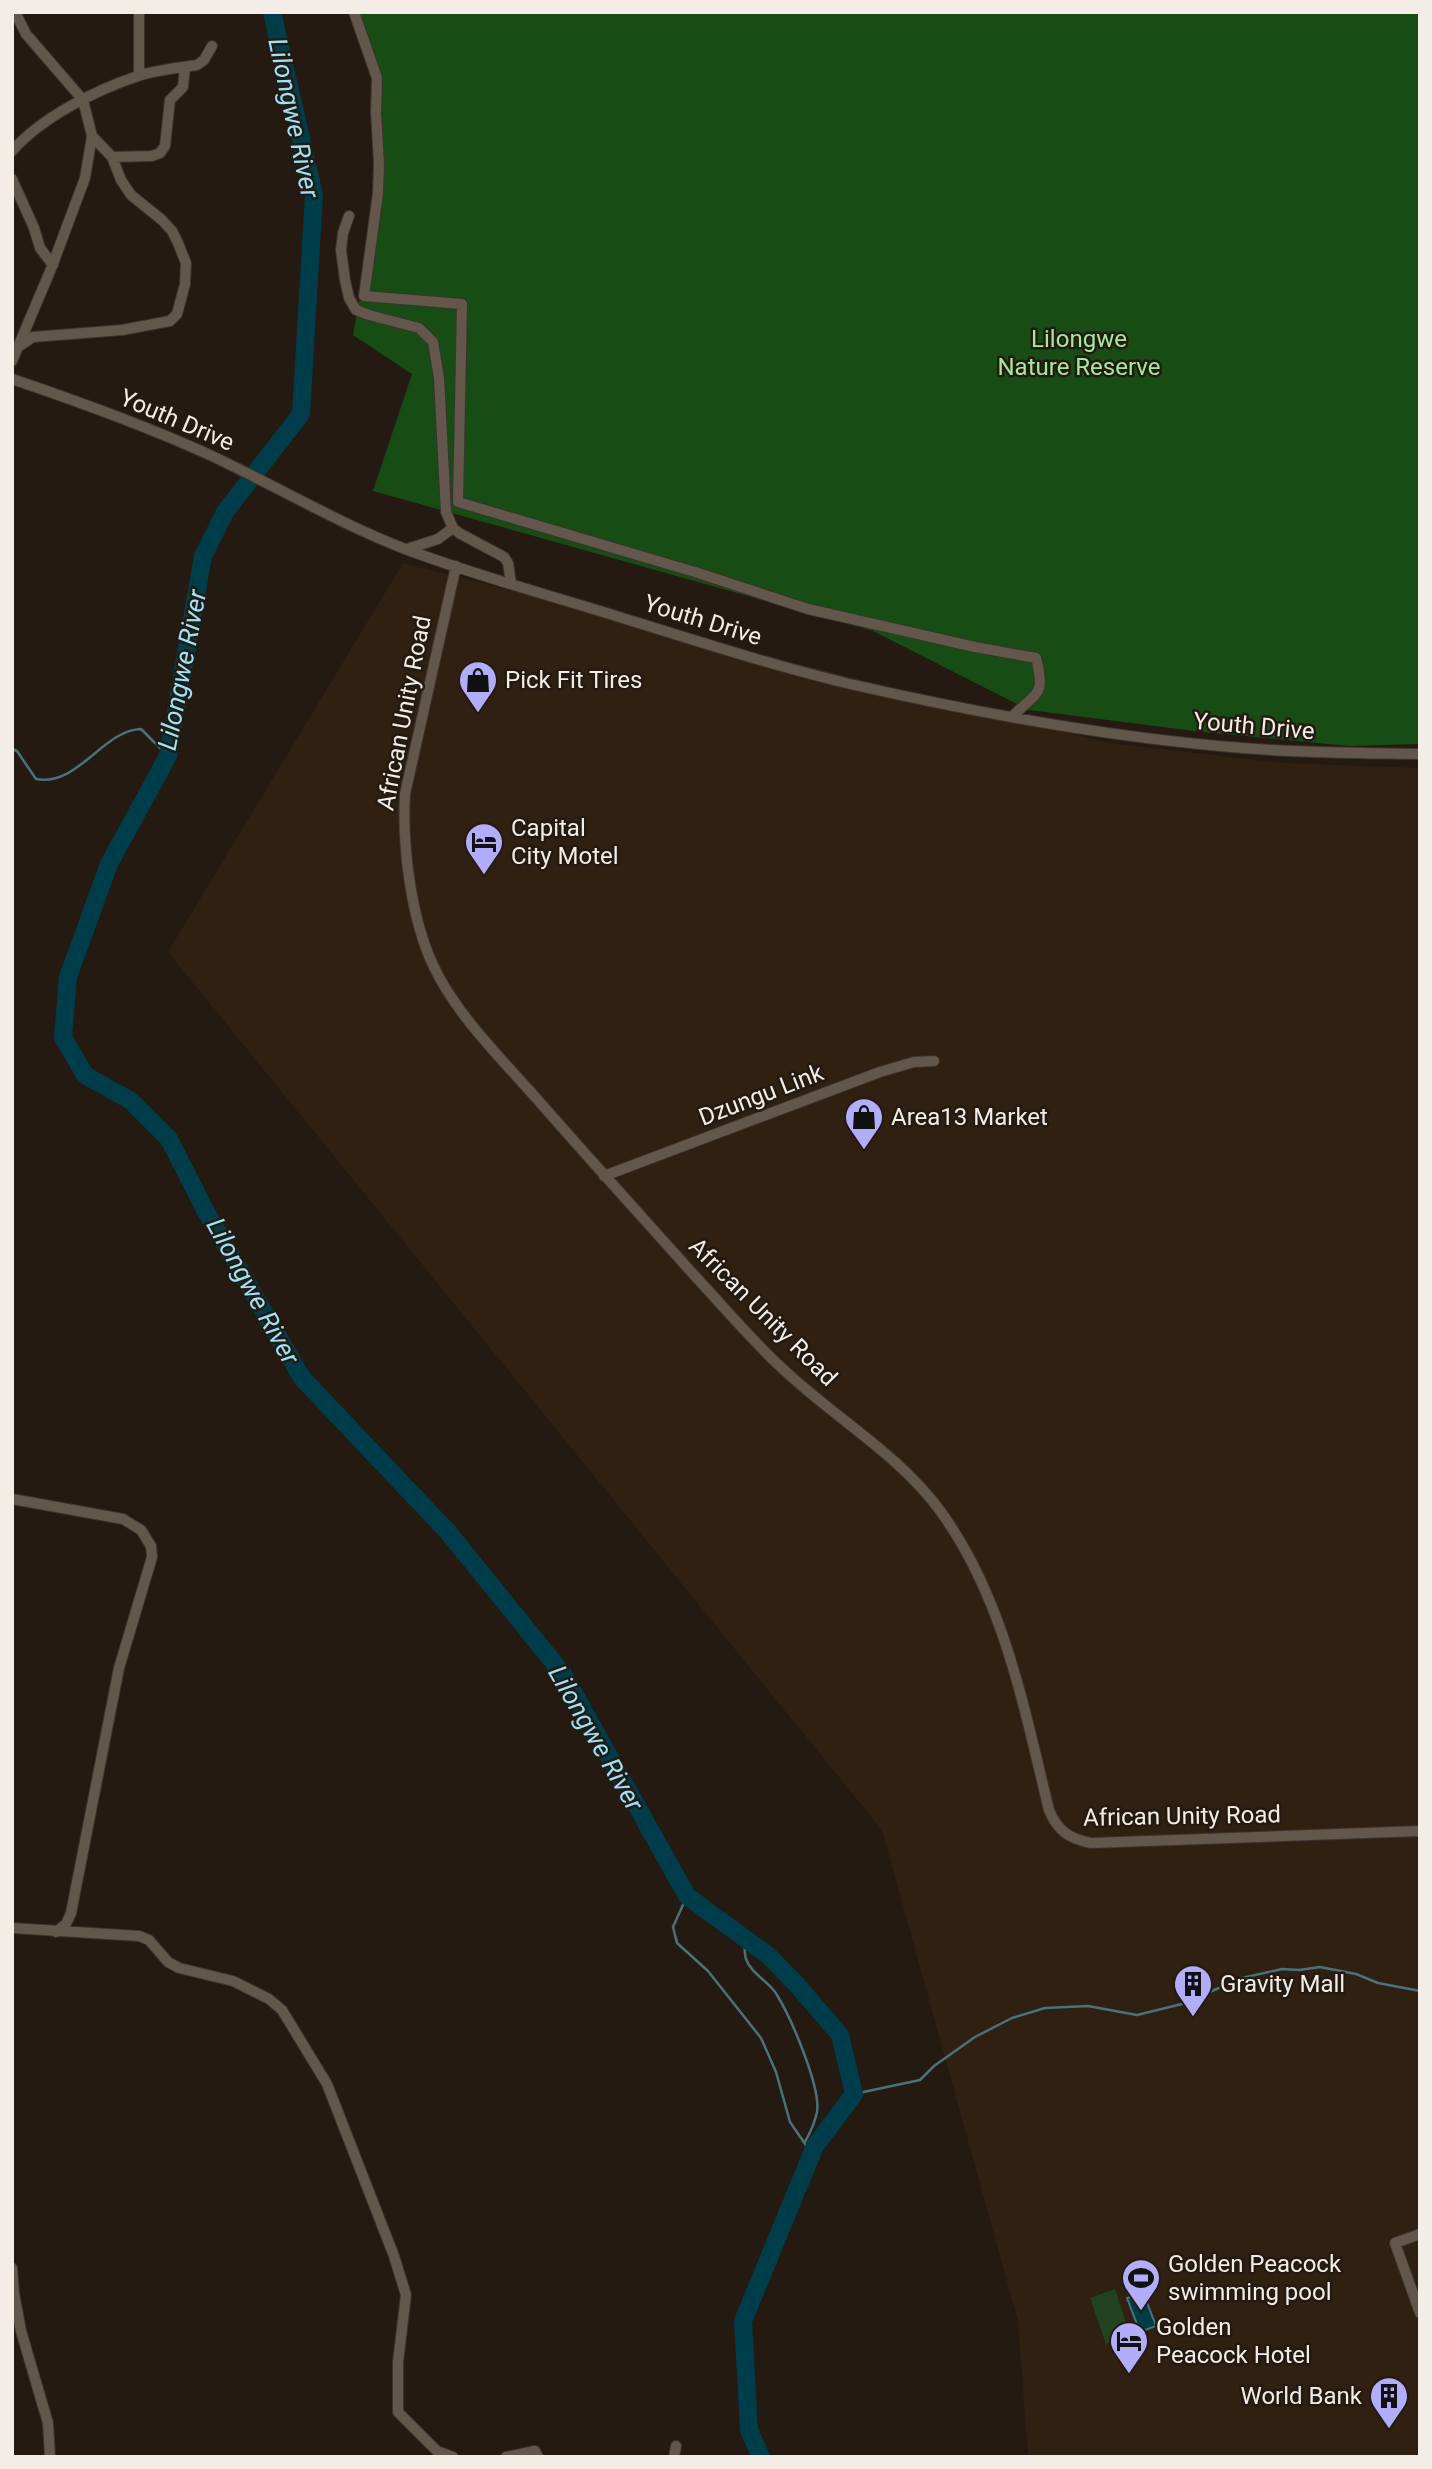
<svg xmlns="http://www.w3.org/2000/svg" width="1432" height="2469" viewBox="0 0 1432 2469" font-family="Roboto,sans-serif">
<rect width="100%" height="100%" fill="#241a11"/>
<path fill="#2f2012" d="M403 563 1108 743 1284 763 1420 768V2457H1028L1018 2321 882 1830 168 952Z"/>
<path fill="#22431f" d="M1115 2289 1130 2335 1106 2344 1090 2298Z"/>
<path fill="#184c15" d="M357 12H1420V744L1350 746 1202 732 1029 710 873 631 373 491 412 374 353 335 384 166 378 78Z"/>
<path fill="#003d4b" stroke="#49727a" stroke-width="2" d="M1143 2292 1156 2326 1140 2332 1127 2298Z"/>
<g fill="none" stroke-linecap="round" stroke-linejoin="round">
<path stroke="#49727a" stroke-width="2.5" d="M12 749 17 751 36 779C78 787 103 730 141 729L168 756
M687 1896 673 1927 677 1943 708 1971 761 2038 776 2072 790 2122 812 2154
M744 1938C745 1944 744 1953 746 1959 751 1974 770 1982 777 1995 791 2018 821 2087 817 2112 815 2122 810 2133 805 2142
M854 2094 920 2080 934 2066 975 2037 1012 2018 1045 2008 1088 2006 1137 2015 1182 2004 1242 1978 1282 1969 1299 1970 1320 1967 1356 1974 1378 1983 1420 1991"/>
<path stroke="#003d4b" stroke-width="18" d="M272 12 314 195 301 414 225 512 203 556 168 756 109 864 68 977 63 1037 85 1075 131 1101 169 1139 205 1210 302 1378 448 1532 563 1674 687 1896 769 1956 797 1985 840 2035 854 2094 815 2146 743 2321 749 2430 761 2457"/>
<defs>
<path id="minor" d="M139 12V75
M354 12 377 78 376 112 379 164 378 193 364 296 462 304 458 502 695 572 808 609 975 647 1036 658C1046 697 1037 691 1013 716
M12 151C42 117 96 90 138 76 156 70 178 68 197 65L204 60 212 46
M112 157 152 156 160 153 165 146 170 100 183 87 185 67
M12 179 34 228 40 248 53 265
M349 216 343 233 341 250 345 280 349 298 356 310 369 315 419 328 433 342 439 378 446 512 453 528 459 533 504 557 508 563 511 583
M18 347 33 337 122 330 170 321 177 314 185 284 186 263 178 243 172 231 162 220 131 195 121 180 112 157 92 136
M12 361 51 269 85 178 92 136 83 100 26 34 15 12
M12 379C80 402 147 426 212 456 276 486 338 523 405 549 474 575 545 594 616 616 693 640 771 665 850 684 977 713 1113 738 1243 748 1302 753 1361 753 1420 754
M407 549 438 539 453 528
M456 566 405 794C402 846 411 918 433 965 457 1017 507 1064 544 1107 594 1164 644 1219 694 1275 724 1307 752 1341 784 1370 835 1418 900 1455 941 1512 1004 1599 1024 1708 1049 1810 1057 1830 1069 1839 1091 1843L1420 1831
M604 1176 880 1072 914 1062 934 1061
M12 1499 123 1519 141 1530 151 1546 152 1557 119 1668 71 1913 66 1924 56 1932
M12 1928 139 1936 149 1940 168 1962 179 1968 233 1981 269 1999 282 2010 327 2084 394 2256 406 2295 398 2362V2412L437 2451 453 2457
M1420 2234 1395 2243 1420 2313
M12 2268 14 2293 21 2331 48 2423 50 2457
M506 2457 535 2451 538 2457
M674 2457 676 2446"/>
</defs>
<use href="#minor" stroke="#3b332f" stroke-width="12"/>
<use href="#minor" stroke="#63574c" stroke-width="10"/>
</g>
<defs>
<symbol id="shop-pin" viewBox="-11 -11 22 30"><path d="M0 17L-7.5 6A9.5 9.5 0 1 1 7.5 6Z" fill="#b2adf9" stroke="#241a11"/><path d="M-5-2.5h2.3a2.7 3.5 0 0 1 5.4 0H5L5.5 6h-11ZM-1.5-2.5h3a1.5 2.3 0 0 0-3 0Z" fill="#111"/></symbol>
<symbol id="hotel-pin" viewBox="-11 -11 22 30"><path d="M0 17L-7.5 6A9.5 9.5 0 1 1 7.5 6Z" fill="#b2adf9" stroke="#241a11"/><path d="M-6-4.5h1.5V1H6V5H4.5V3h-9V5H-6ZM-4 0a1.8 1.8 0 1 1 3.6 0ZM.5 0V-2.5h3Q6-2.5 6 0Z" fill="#111"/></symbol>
<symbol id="building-pin" viewBox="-11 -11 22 30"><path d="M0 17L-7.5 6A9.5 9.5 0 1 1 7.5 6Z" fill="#b2adf9" stroke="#241a11"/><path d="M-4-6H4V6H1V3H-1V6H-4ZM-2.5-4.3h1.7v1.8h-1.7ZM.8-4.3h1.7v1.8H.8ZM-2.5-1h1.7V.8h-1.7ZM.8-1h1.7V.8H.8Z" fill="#111"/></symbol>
<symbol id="stadium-pin" viewBox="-11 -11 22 30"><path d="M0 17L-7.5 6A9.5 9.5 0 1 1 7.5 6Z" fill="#b2adf9" stroke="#241a11"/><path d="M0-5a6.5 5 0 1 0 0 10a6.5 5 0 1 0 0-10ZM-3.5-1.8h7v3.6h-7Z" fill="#111"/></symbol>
</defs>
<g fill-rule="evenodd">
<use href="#shop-pin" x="456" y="658" width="44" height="60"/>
<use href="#hotel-pin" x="462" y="820" width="44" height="60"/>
<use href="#shop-pin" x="842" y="1095" width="44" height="60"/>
<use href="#building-pin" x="1171" y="1962" width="44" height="60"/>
<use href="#stadium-pin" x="1119" y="2256" width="44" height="60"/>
<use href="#hotel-pin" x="1107" y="2319" width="44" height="60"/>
<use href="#building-pin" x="1367" y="2374" width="44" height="60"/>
</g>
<g text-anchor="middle" stroke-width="5" stroke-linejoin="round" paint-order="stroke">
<g font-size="24" fill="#a1eb9b" stroke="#241a11">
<text x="1079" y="347">Lilongwe<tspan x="1079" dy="28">Nature Reserve</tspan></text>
</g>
<g font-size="24" fill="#f4ede7" stroke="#241a11">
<text transform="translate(177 420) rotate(23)" y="8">Youth Drive</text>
<text transform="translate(703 620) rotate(17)" y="8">Youth Drive</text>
<text transform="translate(404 713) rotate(-79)" y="8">African Unity Road</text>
<text transform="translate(1254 726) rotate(5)" y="8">Youth Drive</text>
<text transform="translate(761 1095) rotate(-21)" y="8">Dzungu Link</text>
<text transform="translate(763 1312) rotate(45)" y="8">African Unity Road</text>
<text transform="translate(1182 1816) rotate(-1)" y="8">African Unity Road</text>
</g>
<g font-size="24" fill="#f4ede7" stroke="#241a11" text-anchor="start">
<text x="505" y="688">Pick Fit Tires</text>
<text x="511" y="836">Capital<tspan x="511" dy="28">City Motel</tspan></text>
<text x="891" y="1125">Area13 Market</text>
<text x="1220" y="1992">Gravity Mall</text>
<text x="1168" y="2272">Golden Peacock<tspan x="1168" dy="28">swimming pool</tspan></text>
<text x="1156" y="2335">Golden<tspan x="1156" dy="28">Peacock Hotel</tspan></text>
<text x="1362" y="2404" text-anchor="end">World Bank</text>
</g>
<g font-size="26" font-style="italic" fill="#9ae3fa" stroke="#241a11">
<text transform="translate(294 118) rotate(78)" y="9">Lilongwe River</text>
<text transform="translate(182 670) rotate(-79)" y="9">Lilongwe River</text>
<text transform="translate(253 1291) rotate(61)" y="9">Lilongwe River</text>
<text transform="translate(596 1738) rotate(60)" y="9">Lilongwe River</text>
</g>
</g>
<rect width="1432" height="2469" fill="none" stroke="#f4ede7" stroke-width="28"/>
</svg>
